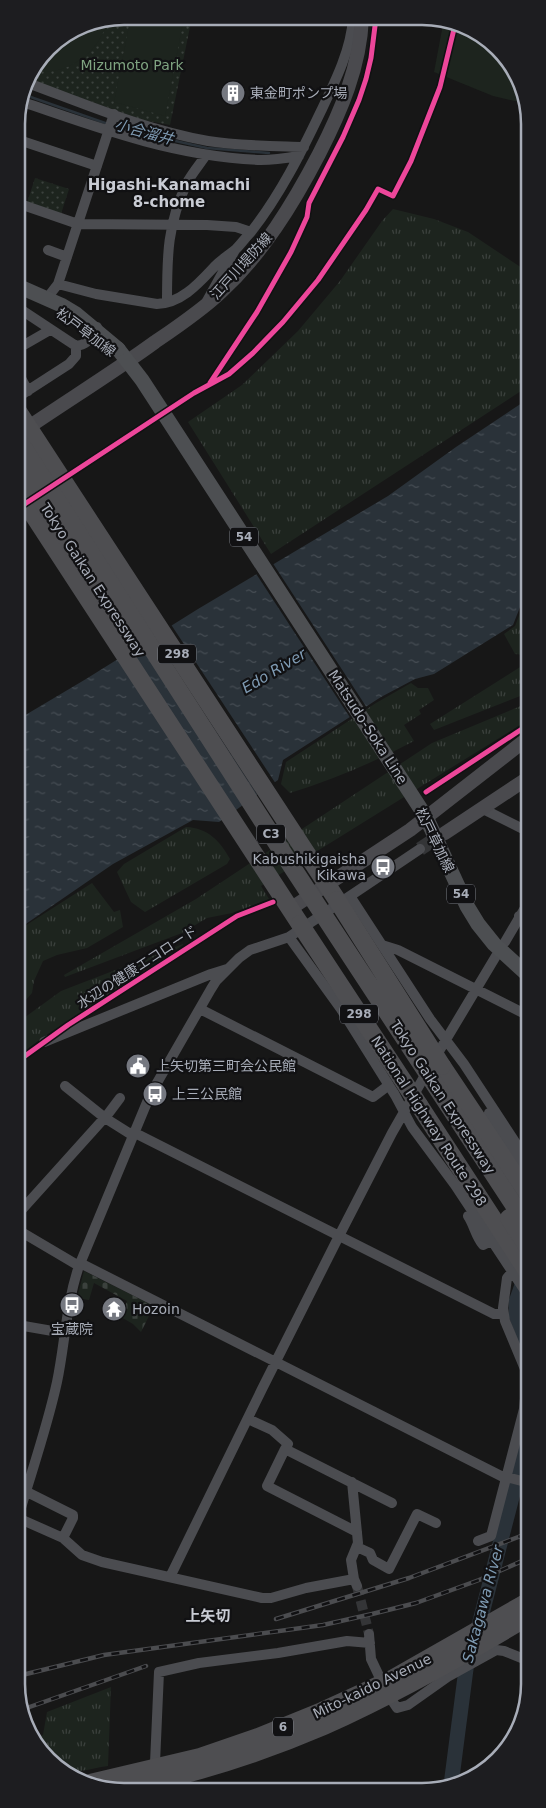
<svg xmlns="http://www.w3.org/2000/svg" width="546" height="1808" viewBox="0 0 546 1808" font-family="'DejaVu Sans','Noto Sans JP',sans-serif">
<defs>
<pattern id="grass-tufts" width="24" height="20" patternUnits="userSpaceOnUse" patternTransform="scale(1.25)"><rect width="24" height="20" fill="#1d241e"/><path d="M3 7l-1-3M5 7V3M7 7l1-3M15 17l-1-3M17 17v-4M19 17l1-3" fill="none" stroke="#3b413d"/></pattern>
<pattern id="cemetery-stones" width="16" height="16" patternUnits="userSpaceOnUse" patternTransform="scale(1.25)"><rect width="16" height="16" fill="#1d241e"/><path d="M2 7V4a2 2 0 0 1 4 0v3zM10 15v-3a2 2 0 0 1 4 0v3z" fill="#3b413d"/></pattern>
<pattern id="park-dots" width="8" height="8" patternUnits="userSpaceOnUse" patternTransform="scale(1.25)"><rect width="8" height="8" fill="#1d241e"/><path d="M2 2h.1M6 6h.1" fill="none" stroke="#3b413d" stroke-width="1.8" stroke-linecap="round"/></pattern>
<pattern id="water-ripples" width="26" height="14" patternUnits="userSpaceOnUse" patternTransform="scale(1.25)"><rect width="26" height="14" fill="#2a3239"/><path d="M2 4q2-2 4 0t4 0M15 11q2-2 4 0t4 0" fill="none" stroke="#464d54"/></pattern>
</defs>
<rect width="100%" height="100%" fill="#171717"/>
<path fill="url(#grass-tufts)" d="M393 209 434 219 468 232 528 272V384L521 391 271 554 188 422 242 385 298 331 340 281 382 221Z
M528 602V653L525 655 515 654 504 634 515 626 524 603Z
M528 662V693L434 730 430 724Z
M411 683 418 688H428L434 700 419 710 421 714 404 725 414 741C374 762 333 780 290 793L281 784 286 762 376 703Z
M528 703V720L261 886 269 899 232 913 207 918 182 933 65 977 64 975 196 899 432 743Z
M186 827C208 828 220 841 230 859L227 864 145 912 131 902 117 872 124 864Z
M92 883 114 912 120 910 123 927 87 948 57 955 43 961 34 981 32 993 17 1010V931Z
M183 944V945L42 1038 18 1056 17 1023 61 991Z
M111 1687 108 1766C99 1767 89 1770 80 1771 59 1772 38 1757 39 1736L43 1735 47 1712Z"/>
<path fill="url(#cemetery-stones)" d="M84 1271 154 1306 141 1332 133 1324 121 1317 127 1301 94 1283 89 1300 83 1299 78 1294Z"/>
<path fill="url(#park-dots)" d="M124 16 192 17 170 125 143 120 27 79 48 48 83 24Z
M35 178 69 189 61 214 27 203Z"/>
<path fill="#1d241e" d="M131 16 184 17 165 116 114 102Z
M444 19 498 48 528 104 493 96 434 72Z
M107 20C103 50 63 80 34 69L48 48 83 24Z"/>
<path fill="url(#water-ripples)" d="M528 399V599L522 602 513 625 434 674 415 679 381 697 283 760 278 780 219 822 193 820 113 864 17 930V720L86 679 198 609 388 496 456 447Z"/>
<path fill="#171717" d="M272 562 367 708 351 719 255 572Z
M170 623 276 784 259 797 152 634Z"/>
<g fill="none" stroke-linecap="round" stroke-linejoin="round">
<path stroke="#2a3239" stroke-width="2.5" d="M22 94 108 124
M113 126 144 134 207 148 269 153"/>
<path stroke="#2a3239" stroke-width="15" d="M526 1274 516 1302V1315L529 1349
M451 1785 469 1646 479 1625 518 1474 529 1425"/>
<path stroke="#343537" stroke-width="10" stroke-dasharray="10 5" stroke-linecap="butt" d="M357 1586 369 1634"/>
<path stroke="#343537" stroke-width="14" stroke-dasharray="14 7" stroke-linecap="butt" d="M420 849 444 833"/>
<path stroke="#4b4c50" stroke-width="10" d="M25 82C85 104 145 130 208 141 238 146 273 146 304 147
M20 101C98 128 177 157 261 160 273 160 287 158 299 156
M16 139 97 166
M17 203 78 224 207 225 236 227 251 232
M48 250 67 257
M58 284 114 114
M51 293 58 284 96 294 157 304C182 303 199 283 215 266 222 259 229 255 236 249 241 244 246 237 251 232 280 195 301 153 321 111 335 82 351 50 353 18
M207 301 235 250
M167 302C167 257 167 223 188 181 193 172 200 164 206 155
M17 307 76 346C87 345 91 338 98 330L97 327
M17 349 50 330
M17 371 28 391
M21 395 69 364 76 356V346
M481 808 529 832
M350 896 430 1019 464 1064 521 1151 529 1156
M519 916 529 921
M289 937 341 1009 395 1095 412 1127 455 1185 529 1297
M505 942 529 901
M382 945 398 950 529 1016
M200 1009 373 1097 389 1085
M44 1042 211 974 227 969
M435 1058 496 956
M65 1086 105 1118 132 1135
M489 1113 529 1174
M133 1132 494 1314H503
M18 1214 108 1114 120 1098
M468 1216C474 1225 476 1237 483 1245L489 1242
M18 1230 79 1266
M80 1263 507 1479
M18 1325 64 1333
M248 1419 272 1430 288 1444 285 1449 392 1503
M285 1449 267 1486 357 1532
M507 1477 529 1483
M352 1482 358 1543 351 1560 354 1579 357 1586
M25 1491 73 1515V1518L63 1538
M18 1518C31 1473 47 1428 57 1382 65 1344 66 1304 79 1266L150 1095 211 989 216 981 239 958 250 950 289 937 420 849
M18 1518 63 1538 82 1555 102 1562 262 1598H271L306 1588 354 1579
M478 1541 491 1536 524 1409 526 1388 525 1369 505 1321 503 1308 507 1278 513 1271
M357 1547 370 1553 373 1560 389 1569 417 1514 436 1523
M170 1577 262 1389 339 1236 392 1133 428 1070
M369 1634 371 1659 380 1678
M393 1702 397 1708 408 1705 449 1676 496 1650 504 1651 529 1661
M155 1763 159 1672 199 1663 278 1653 347 1641 370 1643"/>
<path stroke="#4a4a4e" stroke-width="14" d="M20 433C65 402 111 374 155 342 177 327 201 311 221 292 263 253 293 204 319 154 341 111 360 67 362 18
M445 833 528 778
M290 909 410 830 528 738"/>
<path stroke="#4d4f52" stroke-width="15" d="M118 349 142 380 413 797 426 817 467 906 478 924 494 944 529 976"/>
<path stroke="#4e4e51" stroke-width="18" d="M17 410 337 900
M17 490 300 924
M442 1066 529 1196
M419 1105 529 1274
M90 1783 200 1757 258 1737 322 1711 390 1680 529 1601
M121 1790C191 1775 259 1754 324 1726 395 1694 463 1656 529 1616"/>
<defs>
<path id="rail" d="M276 1619 409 1578 529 1533
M18 1676 104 1655 323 1625 372 1614 416 1603 479 1580 529 1558
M21 1710 146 1666"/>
</defs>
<use href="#rail" stroke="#4b4c4f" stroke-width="4.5"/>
<use href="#rail" stroke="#111113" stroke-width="2.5" stroke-dasharray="8" stroke-linecap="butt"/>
<path stroke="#4d4f52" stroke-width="15" d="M18 286 61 305 76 314 118 349"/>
<path stroke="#4e4e51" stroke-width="18" d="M17 438 294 870 529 1228
M17 463 116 614
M337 900 442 1066
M300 924 419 1105
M509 1218 529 1249"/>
<defs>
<path id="cycleway" d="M210 383 257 312 291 252 307 217 309 203 343 137 359 100 366 79 371 58 376 18
M17 509 194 393 229 374 253 353 283 322 318 280 366 210 378 189 393 196 411 161 440 87 455 25
M426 792 528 725
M18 1061 68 1025 237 916 273 902"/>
</defs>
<use href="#cycleway" stroke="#111113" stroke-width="8"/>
<use href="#cycleway" stroke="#ed469a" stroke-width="5"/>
</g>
<defs>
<symbol id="building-disc" viewBox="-11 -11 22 22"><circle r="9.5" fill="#757880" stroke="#111113"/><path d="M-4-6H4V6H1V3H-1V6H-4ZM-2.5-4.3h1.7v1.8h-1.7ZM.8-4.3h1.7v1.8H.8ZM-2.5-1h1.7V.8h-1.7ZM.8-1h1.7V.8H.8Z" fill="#fff"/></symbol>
<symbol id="bus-disc" viewBox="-11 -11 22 22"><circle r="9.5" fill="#757880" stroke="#111113"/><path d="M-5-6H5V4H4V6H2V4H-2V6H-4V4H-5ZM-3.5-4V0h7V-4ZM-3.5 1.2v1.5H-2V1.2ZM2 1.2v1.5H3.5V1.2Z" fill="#fff"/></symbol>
<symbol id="civic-disc" viewBox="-11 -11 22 22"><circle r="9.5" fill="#757880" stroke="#111113"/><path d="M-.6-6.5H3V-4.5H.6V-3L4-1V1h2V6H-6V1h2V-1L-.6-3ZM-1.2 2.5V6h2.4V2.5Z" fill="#fff"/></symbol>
<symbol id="temple-disc" viewBox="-11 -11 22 22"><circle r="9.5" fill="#757880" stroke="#111113"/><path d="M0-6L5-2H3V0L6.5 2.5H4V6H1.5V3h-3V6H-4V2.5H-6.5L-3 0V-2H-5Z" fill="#fff"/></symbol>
</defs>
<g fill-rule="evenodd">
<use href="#building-disc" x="219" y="79" width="28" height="28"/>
<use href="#bus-disc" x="369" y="853" width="28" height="28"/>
<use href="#civic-disc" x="124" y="1052" width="28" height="28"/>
<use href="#bus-disc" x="141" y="1080" width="28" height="28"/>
<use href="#bus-disc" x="58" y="1291" width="28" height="28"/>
<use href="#temple-disc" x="100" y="1295" width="28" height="28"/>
</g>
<g text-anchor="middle" stroke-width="4.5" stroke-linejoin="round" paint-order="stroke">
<g fill="#111113" stroke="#7b7e86" stroke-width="1">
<rect x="230" y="527.5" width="28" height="19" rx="4"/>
<rect x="158" y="644.5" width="38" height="19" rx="4"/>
<rect x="257" y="824.5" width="28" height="19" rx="4"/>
<rect x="447" y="884.5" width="28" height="19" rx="4"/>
<rect x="340" y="1004.5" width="38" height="19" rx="4"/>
<rect x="273" y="1717.5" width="20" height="19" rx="4"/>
</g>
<g font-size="12" font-weight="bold" fill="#a8adb8">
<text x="244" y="541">54</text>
<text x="177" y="658">298</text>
<text x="271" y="838">C3</text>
<text x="461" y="898">54</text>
<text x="359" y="1018">298</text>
<text x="283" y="1731">6</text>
</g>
<g font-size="14" fill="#7fa381" stroke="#111113">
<text x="132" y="70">Mizumoto Park</text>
</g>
<g font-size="14" fill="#a8adb8" stroke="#111113" text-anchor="start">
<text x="250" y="98">東金町ポンプ場</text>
<text x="366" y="864" text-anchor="end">Kabushikigaisha<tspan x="366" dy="16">Kikawa</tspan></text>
<text x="156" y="1071">上矢切第三町会公民館</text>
<text x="172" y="1099">上三公民館</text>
<text x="132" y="1314">Hozoin</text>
<text x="72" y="1334" text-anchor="middle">宝蔵院</text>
</g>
<g font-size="14" fill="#a8adb8" stroke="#111113">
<text transform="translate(241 266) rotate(-48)" y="5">江戸川堤防線</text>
<text transform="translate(86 332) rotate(37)" y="5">松戸草加線</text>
<text transform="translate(93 580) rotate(57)" y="5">Tokyo Gaikan Expressway</text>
<text transform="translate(368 727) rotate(57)" y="5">Matsudo-Soka Line</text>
<text transform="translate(435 840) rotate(64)" y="5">松戸草加線</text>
<text transform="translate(137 967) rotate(-33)" y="5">水辺の健康エコロード</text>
<text transform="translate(443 1097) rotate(57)" y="5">Tokyo Gaikan Expressway</text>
<text transform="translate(429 1121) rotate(57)" y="5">National Highway Route 298</text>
<text transform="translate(372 1686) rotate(-26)" y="5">Mito-kaido Avenue</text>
</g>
<g font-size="15" font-style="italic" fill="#7f9bb3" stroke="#111113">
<text transform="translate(144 132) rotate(15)" y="5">小合溜井</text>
<text transform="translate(274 671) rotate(-31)" y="5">Edo River</text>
<text transform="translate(483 1604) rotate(-75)" y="5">Sakagawa River</text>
</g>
<g font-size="15" font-weight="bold" fill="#c9ccd4" stroke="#111113">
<text x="169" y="190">Higashi-Kanamachi<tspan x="169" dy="17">8-chome</tspan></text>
<text x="208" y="1621">上矢切</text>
</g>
</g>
<path d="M0 0H546V1808H0ZM124 25H422A99 99 0 0 1 521 124V1684A99 99 0 0 1 422 1783H124A99 99 0 0 1 25 1684V124A99 99 0 0 1 124 25Z" fill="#1d1d20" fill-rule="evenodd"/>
<path fill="none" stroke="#a8adb8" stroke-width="2.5" d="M124 25H422A99 99 0 0 1 521 124V1684A99 99 0 0 1 422 1783H124A99 99 0 0 1 25 1684V124A99 99 0 0 1 124 25Z"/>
</svg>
